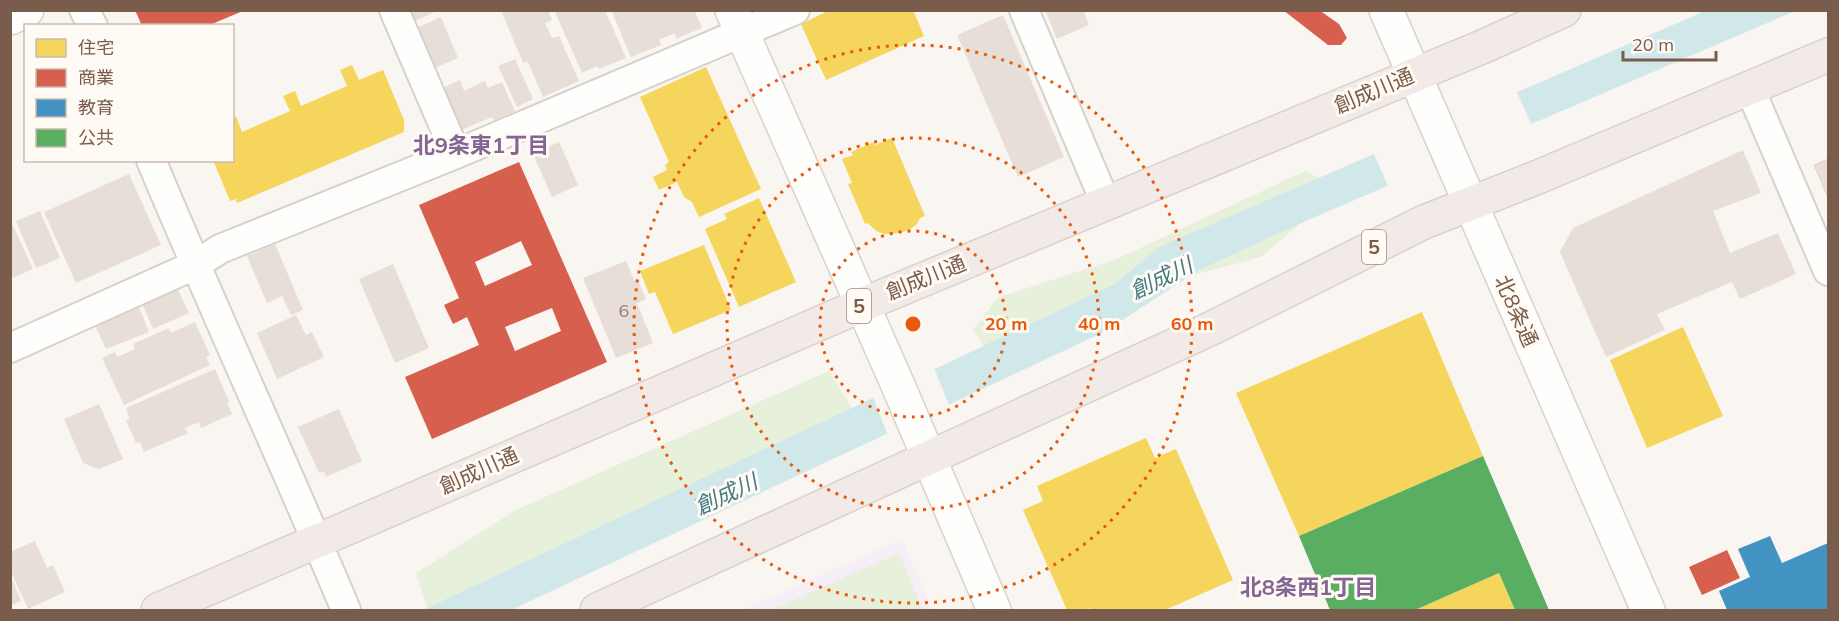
<svg xmlns="http://www.w3.org/2000/svg" width="1839" height="621" viewBox="0 0 1839 621" font-family="Mulish,'Noto Sans JP',sans-serif">
<rect width="100%" height="100%" fill="#f9f5f0"/>
<path fill="#f6eef6" d="M902 539 932 610H743Z"/>
<path fill="#e7f0db" d="M1305 171 1341 189 1261 257 1182 278 992 357 973 330 997 298 1119 258Z
M829 371 852 408 770 481 428 610 416 573 516 510Z
M899 553 923 610H771Z"/>
<path fill="#d0e8ea" d="M1705 11H1795L1308 220 1199 270 1104 332 511 610H423L1115 284 1159 247Z"/>
<path fill="#f9f5f0" d="M1516 90 1532 126 1389 188 1373 152Z
M934 368 950 407 888 436 872 395Z"/>
<path fill="#f6d55c" d="M830 10H913L924 36 826 80 801 24Z
M352 65 359 80 383 70 404 120V132L237 203 236 199 230 201 213 160H232V118L236 116 242 132 290 111 283 96 295 91 301 106 347 86 340 70Z
M706 67 761 189 699 217 692 202 684 197 677 182 659 190 653 177 667 170 665 165 669 162 640 97Z
M892 138 925 216 920 218 917 224 909 230 898 233 885 234 876 231 868 223 865 224 848 184 852 183 842 159 853 155 851 152 874 142 875 145Z
M759 198 796 282 739 307 705 229 727 219 724 214Z
M704 245 731 310 673 334 655 292 649 294 640 271Z
M1422 312 1483 456 1299 536 1236 393Z
M1683 327 1723 416 1647 448 1610 360Z
M1146 438 1155 458 1176 449 1233 580 1165 610H1091L1090 608 1086 610H1067L1023 510 1043 501 1037 486Z
M1499 573 1515 610H1415Z"/>
<path fill="#d6604d" fill-rule="evenodd" d="M135 10H243V11L207 26H142Z
M1283 10H1319L1339 24 1347 38 1341 45H1328Z
M1828 159V198L1814 165Z
M519 162 607 362 432 439 405 377 479 345 467 317 453 324 444 305 459 298 419 205ZM521 241 532 265 485 286 475 262ZM552 308 561 331 515 351 505 327Z
M1727 550 1740 578 1702 595 1689 567Z"/>
<path fill="#4393c3" d="M1770 536 1782 563 1828 543V610H1727L1719 591 1750 577 1738 549Z"/>
<path fill="#5aae61" d="M1483 456 1549 610H1515L1499 573 1415 610H1330L1299 536Z"/>
<path fill="#e6ded7" d="M408 10H439L413 22Z
M501 10H548L552 20 545 23 552 38 559 36 579 81 543 97 528 62 523 63Z
M554 10H605L626 58 599 69 597 66 582 73Z
M615 10H694L702 28 676 39 675 33 659 40 661 45 631 57 612 12Z
M1045 10H1083L1089 25 1057 39Z
M1003 15 1064 157 1018 177 957 35Z
M441 17 458 58 435 68 417 28Z
M515 59 533 99 517 107 498 66Z
M460 80 464 91 485 81 488 88 502 82 515 111 494 121 492 117 461 130 442 88Z
M559 142 578 185 552 197 533 154Z
M1743 150 1761 193 1713 211 1730 253 1778 233 1796 274 1740 299 1732 282 1657 314 1665 330 1606 357 1560 252 1573 228Z
M1828 159V198L1814 165Z
M129 174 161 245 76 283 44 212Z
M40 211 60 258 36 268 16 221Z
M10 219 33 269 10 279Z
M275 244 303 310 291 315 282 296 267 303 247 256Z
M626 261 634 280 637 278 646 299 637 303 653 343 616 358 583 278Z
M393 264 429 348 395 363 359 279Z
M176 285 189 313 153 329 141 301Z
M138 305 149 332 106 349 94 323Z
M296 315 306 335 312 332 324 357 277 379 257 333Z
M195 322 210 355 206 357 210 365 124 405 102 358 115 352 117 357 135 349 133 344 169 328 171 333Z
M215 369 229 402 227 403 232 414 201 428 199 422 185 428 188 433 144 452 140 442 136 443 126 420 130 419 126 408Z
M99 404 123 459 99 469 83 463 64 419Z
M339 409 362 461 326 477 324 471 319 473 298 427Z
M35 541 47 568 53 565 65 592 28 609 10 569V552Z
M11 577 21 601 11 605Z"/>
<g fill="none" stroke-linecap="round" stroke-linejoin="round">
<defs>
<path id="street" d="M84 10 93 26
M394 10 456 154
M1024 10 1106 204
M1750 89 1828 271
M151 160C214 311 283 460 346 610
M10 348 195 265 220 249 456 154 795 10"/>
<path id="secondary" d="M732 10 897 383 994 610
M1386 10 1648 610
M10 18 27 10"/>
<path id="highway" d="M158 610 862 305 1482 47 1564 10
M597 610 1212 328 1424 222 1538 177 1828 55"/>
</defs>
<use href="#street" stroke="#d7d1cb" stroke-width="32"/>
<use href="#secondary" stroke="#d9d2cb" stroke-width="36"/>
<use href="#highway" stroke="#dad1cc" stroke-width="36"/>
<use href="#street" stroke="#fefefd" stroke-width="28"/>
<use href="#secondary" stroke="#fefefd" stroke-width="33"/>
<use href="#highway" stroke="#f2eae7" stroke-width="33"/>
</g>
<g fill="none" stroke="#e8590c" stroke-width="3" stroke-dasharray="3 6">
<circle cx="913" cy="324" r="93"/>
<circle cx="913" cy="324" r="186"/>
<circle cx="913" cy="324" r="279"/>
</g>
<g text-anchor="middle" stroke-width="6" stroke-linejoin="round" paint-order="stroke">
<g font-size="18" fill="#977e72">
<text x="624" y="317">6</text>
</g>
<g fill="#fffaf3" stroke="#a28b7f" stroke-width="1.5">
<rect x="1362" y="230" width="24" height="34" rx="4.5"/>
<rect x="847" y="289" width="24" height="34" rx="4.5"/>
</g>
<g font-size="20" font-weight="bold" fill="#7a5c4d">
<text x="1374" y="254">5</text>
<text x="859" y="313">5</text>
</g>
<g font-size="21" fill="#7a5c4d" stroke="#fffaf3">
<text transform="translate(1374 91) rotate(-23)" y="7">創成川通</text>
<text transform="translate(926 278) rotate(-22)" y="7">創成川通</text>
<text transform="translate(1516 311) rotate(66)" y="7">北8条通</text>
<text transform="translate(479 471) rotate(-24)" y="7">創成川通</text>
</g>
<g font-size="22" font-weight="bold" fill="#846695" stroke="#fffaf3">
<text x="481" y="153">北9条東1丁目</text>
<text x="1308" y="595">北8条西1丁目</text>
</g>
<g font-size="22" font-style="italic" fill="#437c86" stroke="#fffaf3">
<text transform="translate(1161 278) rotate(-26)" y="8">創成川</text>
<text transform="translate(726 494) rotate(-25)" y="8">創成川</text>
</g>
</g>
<circle cx="913" cy="324" r="9" fill="#e8590c" stroke="#fffaf3" stroke-width="3"/>
<g font-size="18" text-anchor="middle" font-weight="bold" fill="#e8590c" stroke="#fffaf3" stroke-width="6" stroke-linejoin="round" paint-order="stroke">
<text x="1006" y="330">20 m</text>
<text x="1099" y="330">40 m</text>
<text x="1192" y="330">60 m</text>
</g>
<rect width="1839" height="621" fill="none" stroke="#7a5c4d" stroke-width="24"/>
<rect x="24" y="24" width="210" height="138" fill="#fffaf3" stroke="#cabbb1" stroke-width="1.5"/>
<rect x="36" y="39" width="30" height="18" fill="#f6d55c" stroke="#cabbb1" stroke-width="1.5"/>
<text x="78" y="54" font-size="18" fill="#7a5c4d">住宅</text>
<rect x="36" y="69" width="30" height="18" fill="#d6604d" stroke="#cabbb1" stroke-width="1.5"/>
<text x="78" y="84" font-size="18" fill="#7a5c4d">商業</text>
<rect x="36" y="99" width="30" height="18" fill="#4393c3" stroke="#cabbb1" stroke-width="1.5"/>
<text x="78" y="114" font-size="18" fill="#7a5c4d">教育</text>
<rect x="36" y="129" width="30" height="18" fill="#5aae61" stroke="#cabbb1" stroke-width="1.5"/>
<text x="78" y="144" font-size="18" fill="#7a5c4d">公共</text>
<path d="M1623 51v9h93v-9" fill="none" stroke="#7a5c4d" stroke-width="3"/>
<text x="1632" y="51" font-size="18" fill="#7a5c4d" stroke="#fffaf3" stroke-width="4.5" paint-order="stroke">20 m</text>
</svg>
